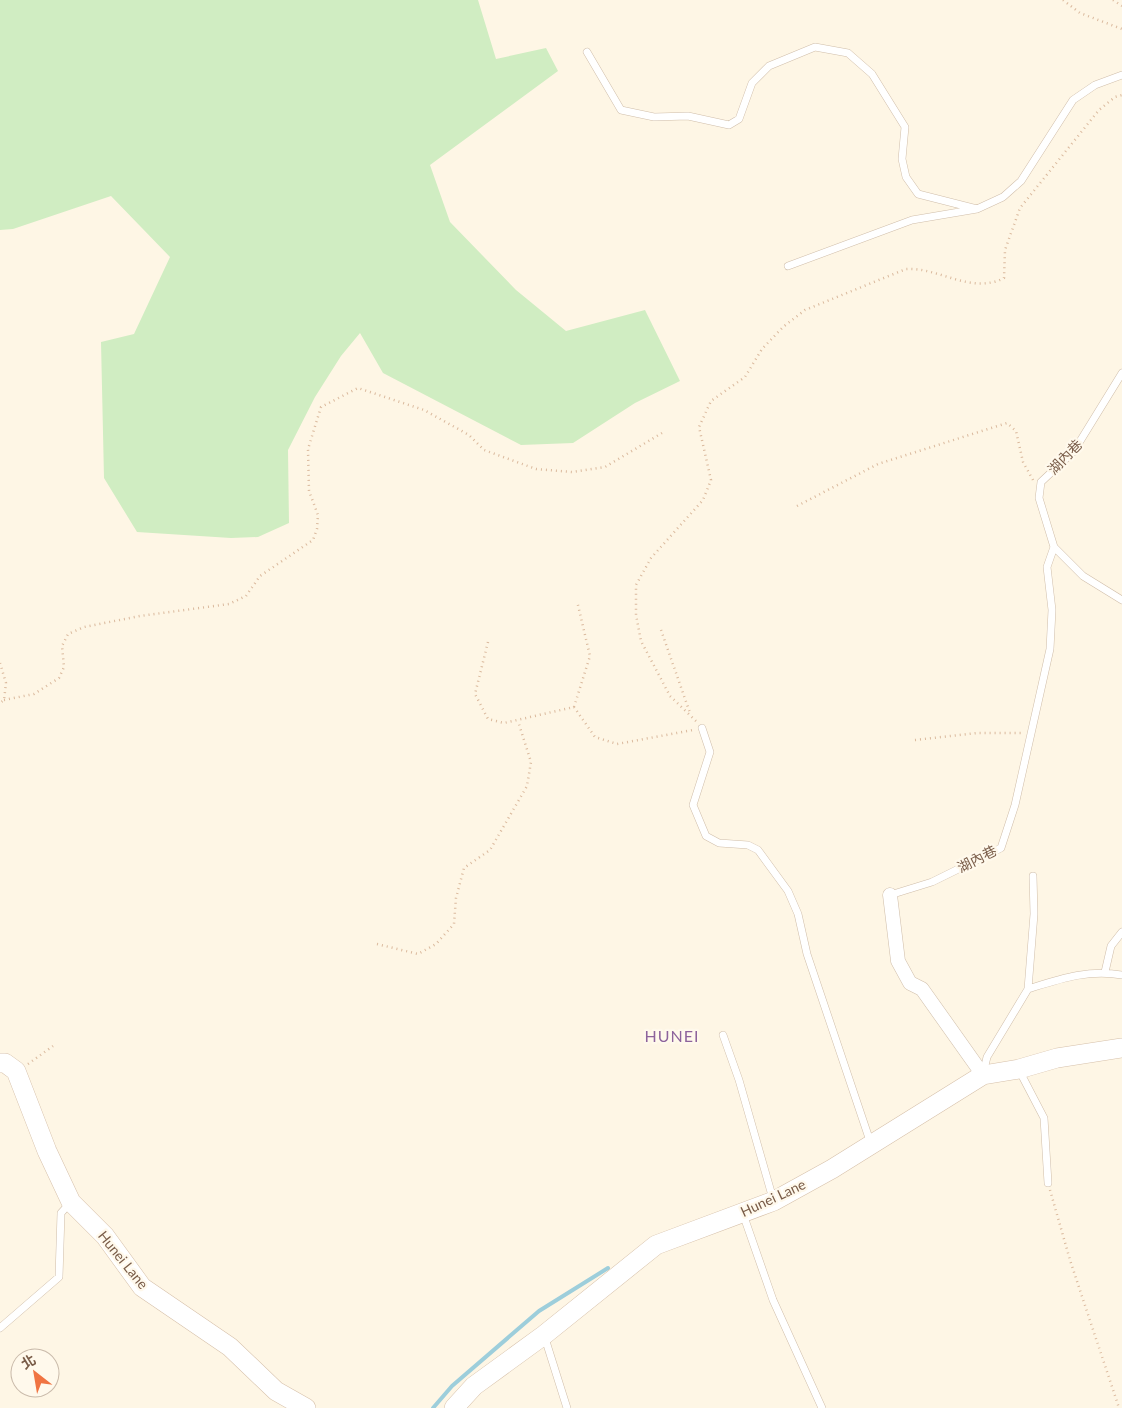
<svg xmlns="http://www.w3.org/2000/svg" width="1122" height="1408" viewBox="0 0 1122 1408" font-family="Lato,'Noto Sans TC',sans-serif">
<rect width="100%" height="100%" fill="#fef6e5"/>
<path fill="#d0edc2" d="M0 0H478L496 59 546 48 558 71 430 165 450 222 516 290 566 331 645 310 680 381 635 403 573 443 521 445 383 373 360 333 341 356 315 397 288 450 289 523 258 537 231 538 137 532 104 478 101 342 134 334 170 257 111 196 13 229 0 230Z"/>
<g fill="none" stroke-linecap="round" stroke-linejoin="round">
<path stroke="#9dcedb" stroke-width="4" d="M433 1408 452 1386 539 1311 608 1268"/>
<defs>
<path id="lane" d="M587 52 621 110 654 117 688 116 729 125 739 119 752 83 769 66 815 47 848 53 872 74 905 127 902 159 906 177 918 194 977 209
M788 266 912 220 977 209 1003 197 1021 181 1073 100 1095 85 1122 75
M1122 373 1074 451 1041 482 1039 498 1054 547 1083 576 1122 600
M702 728 710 752 693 805 706 836 719 843 748 845 758 850 788 891 798 914 807 954 871 1144
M890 895 932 882 1001 848 1015 805 1050 649 1052 610 1047 567 1054 547
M1105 972 1111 946 1122 932
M1028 989C1060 979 1088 969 1122 975
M723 1035 739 1080 773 1199
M1019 1070 1044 1118 1048 1183
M983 1074 987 1057 1028 989 1034 914 1033 876
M743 1214 773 1300 822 1408
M0 1328 59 1277 61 1213 71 1202
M544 1335 567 1408"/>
<path id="street" d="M890 895 898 961 910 983 922 989 983 1075"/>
<path id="secondary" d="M0 1063H5L16 1071 47 1151 71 1202 105 1236 142 1287 230 1347 276 1391 306 1408
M454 1408 474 1386 544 1335 656 1245 774 1201 832 1169 983 1075 1019 1069 1057 1058 1122 1048"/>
</defs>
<use href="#lane" stroke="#d0beaa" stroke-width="8"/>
<use href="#street" stroke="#d0beaa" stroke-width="15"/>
<use href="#secondary" stroke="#d6c0aa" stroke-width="20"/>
<path stroke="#dab99d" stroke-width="2.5" stroke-dasharray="1 4" stroke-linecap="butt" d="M1063 0 1080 13 1122 29
M1113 0 1122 6
M797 506 878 464 1007 423 1016 431 1023 462 1033 480
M661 630 690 713
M488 642 475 694 488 719 504 723 574 707 595 737 617 744 693 730
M0 663 6 683 4 700 0 703
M4 700 34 694 59 678 64 667 62 646 68 634 84 627 140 616 229 604 246 596 260 576 313 540 317 529 318 515 309 491 308 449 321 407 358 388 424 410 469 435 484 450 536 469 572 472 605 467 662 433
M574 707 590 656 577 601
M696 721 670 696 641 641 636 615V585L651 558 703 500 711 480 699 427 711 401 745 377 762 349 783 327 805 310 906 269C939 267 971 295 1004 278L1005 250 1020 208 1099 110 1115 97 1122 95
M915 740 977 733H1023
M377 944 418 954 436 944 454 924 456 898 464 868 490 850 527 786 531 762 518 721
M28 1064 53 1046
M1050 1190 1070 1260 1119 1408"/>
<use href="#lane" stroke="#fff" stroke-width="7"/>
<use href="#street" stroke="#fff" stroke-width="14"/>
<use href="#secondary" stroke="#fff" stroke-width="19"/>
</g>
<g text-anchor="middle" stroke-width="4.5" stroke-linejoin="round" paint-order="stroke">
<g font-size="14" fill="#795c48" stroke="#fff9ec">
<text transform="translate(1065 457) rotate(-46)" y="5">湖內巷</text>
<text transform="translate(977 859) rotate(-27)" y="5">湖內巷</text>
<text transform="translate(773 1198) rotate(-25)" y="5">Hunei Lane</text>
<text transform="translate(123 1260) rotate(51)" y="5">Hunei Lane</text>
</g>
<g font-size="16" letter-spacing="1" fill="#8d639c" stroke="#fff9ec">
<text x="672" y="1042">HUNEI</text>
</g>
</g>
<g transform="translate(35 1373) rotate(329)"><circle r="24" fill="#fff9ec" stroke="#c9baaa"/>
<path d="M0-4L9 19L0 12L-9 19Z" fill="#f07442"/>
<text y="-8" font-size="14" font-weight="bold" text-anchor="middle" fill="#795c48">北</text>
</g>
</svg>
